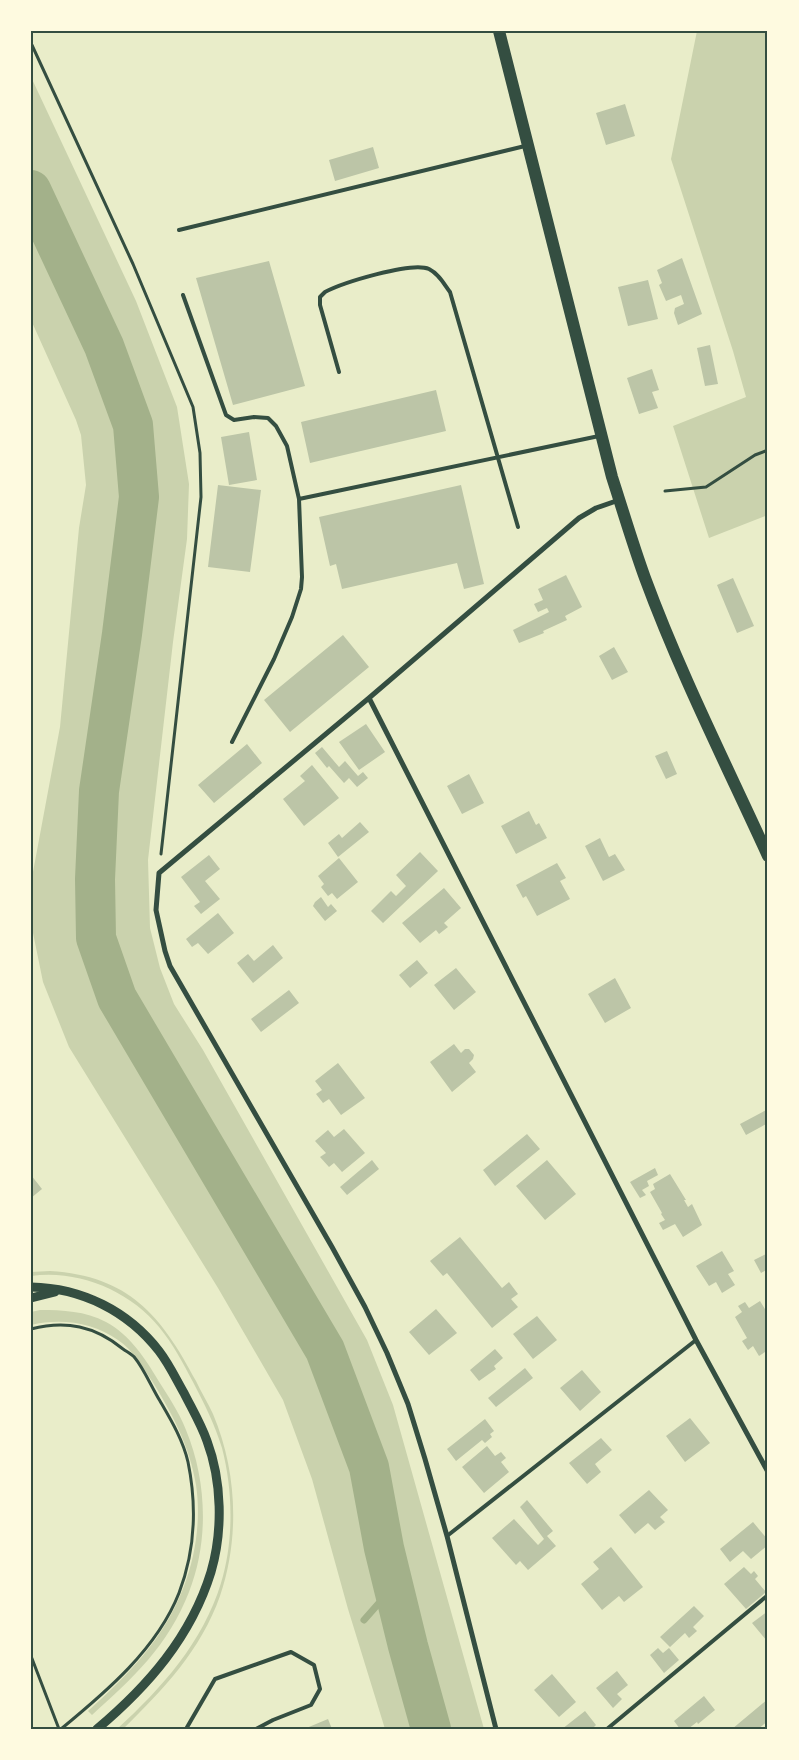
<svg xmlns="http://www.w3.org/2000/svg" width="799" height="1760" viewBox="0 0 799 1760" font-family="'Noto Sans',sans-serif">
<rect width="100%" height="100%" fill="#e9edc9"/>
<path fill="#cad2ad" d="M697 31H768V515L709 538 673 426 746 397 733 351 671 159Z
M31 77 136 301 177 407 189 484 187 539 173 642 148 860 150 928 160 968 174 1004 203 1050 367 1340 393 1405 484 1729H385L348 1609 312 1479 283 1400 218 1288 69 1047 43 982 32 928 33 872 60 727 79 528 86 485 81 435 76 420 31 320Z
M50 1271C129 1276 161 1315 196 1381 201 1392 208 1403 213 1414 237 1471 240 1537 220 1596 201 1650 163 1690 123 1729H117C162 1688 203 1642 221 1583 234 1541 233 1490 222 1448 215 1425 204 1403 193 1382 183 1363 173 1344 159 1327 130 1291 78 1269 31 1276V1272Z
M40 1310C63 1310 85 1311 106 1322 130 1335 145 1358 158 1380 168 1396 179 1412 186 1430 207 1481 209 1541 189 1592 168 1646 133 1678 92 1715L88 1711C128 1675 165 1638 184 1586 196 1555 201 1518 196 1485 190 1447 172 1413 152 1381 142 1366 133 1350 118 1340 93 1322 60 1318 31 1325V1312Z"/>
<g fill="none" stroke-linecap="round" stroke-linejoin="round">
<path stroke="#a3b18a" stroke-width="7" d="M364 1620 394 1586"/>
<path stroke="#a3b18a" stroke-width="40" d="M31 190 104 346 133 425 139 497 122 634 99 791 95 879 96 938 117 998 325 1350 369 1467 384 1548 408 1646 431 1729"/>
</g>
<path fill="#bcc5a7" d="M625 104 635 136 606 145 596 113Z
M373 147 379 168 335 181 329 160Z
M682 258 702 314 678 325 674 313 675 308 684 304 681 295 666 301 659 285 662 283 657 270Z
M269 261 305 386 233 405 196 278Z
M648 280 658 319 628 326 618 287Z
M710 345 718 384 705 386 697 348Z
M652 369 659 390 652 392 658 408 639 414 627 378Z
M436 390 446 431 310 463 301 422Z
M249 432 257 480 229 485 221 437Z
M218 485 261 490 250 572 208 567Z
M461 485 484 584 464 589 457 563 342 589 336 564 330 566 319 517Z
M566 575 582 607 565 616 567 620 543 631 544 633 519 643 513 630 549 612 547 608 538 612 534 604 543 600 538 589Z
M733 578 754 626 737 633 717 585Z
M343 635 369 667 290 732 264 700Z
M614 647 628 672 612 680 599 656Z
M366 724 385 752 359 770 339 742Z
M247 744 262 763 214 803 198 785Z
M322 747 339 767 345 761 358 776 363 772 368 778 357 787 349 778 344 783 329 766 327 768 315 753Z
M667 751 677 774 666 779 655 756Z
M312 765 339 798 304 826 283 799 305 781 300 776Z
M469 774 484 803 462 814 447 786Z
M529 811 536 825 539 823 547 838 516 854 501 826Z
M360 822 369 832 338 857 328 843 339 834 342 838Z
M600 838 609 857 615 854 625 870 603 881 585 846Z
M420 852 438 871 383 923 371 911 391 891 396 896 406 886 396 875Z
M209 855 220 869 205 881 220 899 201 914 194 906 200 902 181 877Z
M339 858 358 882 337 899 332 893 328 896 321 887 324 884 318 876Z
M557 863 566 878 560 881 570 899 537 916 526 896 523 898 516 885Z
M444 888 461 908 444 923 448 927 439 934 436 930 420 943 402 923Z
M321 897 328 907 331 904 337 911 325 921 313 906 315 902Z
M218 913 234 933 208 954 198 943 192 947 186 939Z
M273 945 283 958 253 983 237 963 248 954 254 961Z
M417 960 428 973 410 988 399 975Z
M456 968 476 992 454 1010 434 985Z
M615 978 631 1008 605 1023 588 994Z
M289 990 299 1003 261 1032 251 1019Z
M454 1044 461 1053 465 1049H469L474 1055 473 1059 469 1063 476 1072 452 1092 430 1062Z
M338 1063 365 1098 341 1115 329 1099 323 1103 316 1094 322 1090 315 1081Z
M768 1109V1123L746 1135 740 1124Z
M344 1129 365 1153 342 1172 334 1163 329 1167 320 1157 326 1153 315 1141 328 1130 334 1137Z
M527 1134 540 1149 495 1186 483 1170Z
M372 1160 379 1169 347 1195 340 1187Z
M547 1160 576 1194 545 1220 516 1186Z
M655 1168 658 1175 647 1181 649 1186 642 1190 646 1195 640 1198 630 1182Z
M670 1174 686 1200H684L688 1207 692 1204 702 1225 683 1237 675 1224 663 1230 659 1223 665 1220 661 1214 662 1213 650 1192 655 1189 653 1184Z
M31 1175 42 1189 31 1198Z
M460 1237 502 1288 509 1282 518 1294 511 1299 518 1307 492 1328 447 1273 443 1276 430 1261Z
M722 1251 734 1271 728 1274 735 1285 722 1293 716 1282 709 1286 696 1266Z
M768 1253V1269L761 1273 754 1260Z
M760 1301 768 1314V1350L759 1356 753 1346 748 1350 742 1341 747 1338 735 1317 742 1312 738 1306 745 1302 749 1308Z
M436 1309 457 1333 429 1355 409 1332Z
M537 1316 557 1340 533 1359 513 1334Z
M495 1349 503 1358 494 1366 496 1369 479 1381 470 1370Z
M525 1368 533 1378 496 1407 488 1398Z
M582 1370 601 1392 580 1411 560 1388Z
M690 1418 710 1443 685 1462 666 1436Z
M485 1419 494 1431 490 1434 492 1437 485 1443 482 1440 456 1461 447 1449Z
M601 1438 612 1450 595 1464 601 1472 587 1484 569 1463Z
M487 1446 495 1456 501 1452 506 1458 501 1462 509 1472 484 1493 462 1467Z
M649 1490 668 1510 660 1517 665 1522 655 1530 648 1523 635 1534 619 1515Z
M527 1500 553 1531 547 1536 556 1546 528 1570 520 1561 516 1565 492 1538 514 1519 538 1545 544 1539 520 1507Z
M753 1522 768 1540V1545L751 1559 743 1551 730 1562 720 1549Z
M611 1547 643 1587 624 1602 619 1596 602 1610 581 1584 599 1569 593 1562Z
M744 1567 751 1574 754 1571 758 1576 755 1579 766 1592 746 1609 724 1584Z
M694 1606 704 1616 693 1627 697 1631 689 1638 685 1633 670 1647 660 1637Z
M768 1611V1640L767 1641 752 1623Z
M658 1648 663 1653 669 1648 679 1660 664 1673 650 1655Z
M617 1671 628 1685 617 1694 622 1699 613 1708 596 1688Z
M552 1674 576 1702 559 1717 534 1690Z
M704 1696 715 1710 698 1724 697 1722 688 1729H680L674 1721Z
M768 1699V1721L758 1729H732Z
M585 1711 596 1725 592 1729H562Z
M328 1719 332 1729H304Z"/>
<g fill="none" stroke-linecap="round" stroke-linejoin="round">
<path stroke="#344e41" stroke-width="3" d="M31 43 133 264 193 407 200 453 201 497 161 854
M665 491 706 487 755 455 768 450
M31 1329C66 1320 95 1326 123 1349 127 1352 132 1354 135 1358 144 1369 152 1388 160 1401 171 1420 183 1440 188 1462 197 1506 195 1551 179 1593 157 1649 106 1692 61 1729
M31 1656 59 1729"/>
<path stroke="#344e41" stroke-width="4" d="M179 230 525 146
M183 295 226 415 234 420 254 417 268 418 276 426 287 446 299 499 302 577 301 589 292 617 274 659 232 742
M339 372 320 305V297L325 292C342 283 412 261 429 269 439 274 444 284 450 292L518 527
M299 499 599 436
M447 1536 696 1340
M186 1729 215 1679 291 1652 314 1665 320 1689 311 1705 273 1720 256 1729
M607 1729 768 1595"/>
<path stroke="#344e41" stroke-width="5" d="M369 698 696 1340 768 1472
M496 1729 447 1536 425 1459 408 1404 387 1353 365 1307 332 1247 170 966 165 951 156 910 159 873 369 698 579 518 596 508 619 500"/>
<path stroke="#344e41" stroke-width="9" d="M31 1287C82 1288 128 1311 159 1351 169 1364 176 1379 184 1393 192 1409 201 1424 207 1441 222 1481 223 1531 211 1572 191 1637 148 1686 97 1729
M31 1298 55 1292"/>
<path stroke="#344e41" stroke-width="12" d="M499 31 612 477C623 511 633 545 645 578 680 673 726 764 768 856"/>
</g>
<rect width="799" height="1760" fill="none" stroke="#fefae0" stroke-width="65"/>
<rect x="32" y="32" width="734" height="1696" fill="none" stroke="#344e41" stroke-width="2"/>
</svg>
